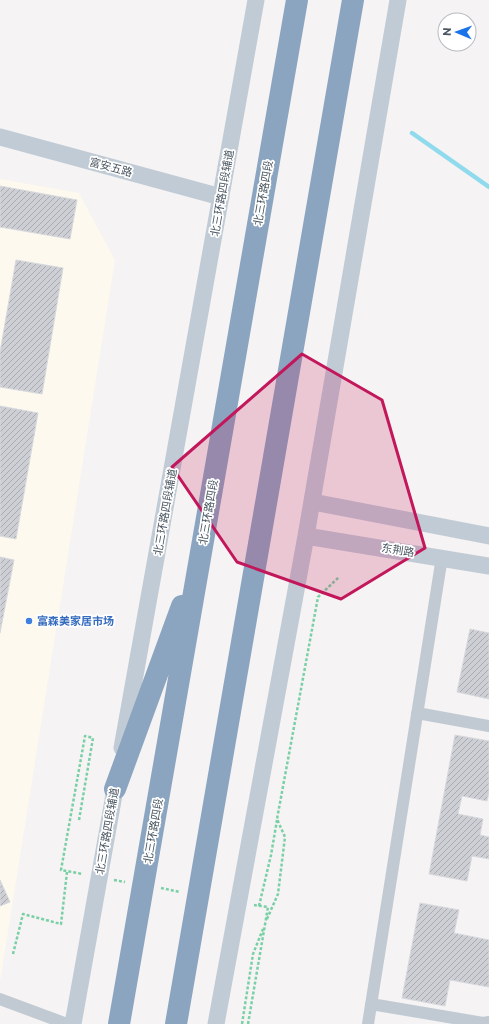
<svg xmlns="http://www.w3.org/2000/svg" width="489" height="1024" viewBox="0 0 489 1024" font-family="Commissioner,'Noto Sans SC',sans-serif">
<defs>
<pattern id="building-hatch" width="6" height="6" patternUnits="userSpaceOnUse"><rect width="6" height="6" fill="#cdcfd5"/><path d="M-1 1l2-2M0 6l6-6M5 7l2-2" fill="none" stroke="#a8abb0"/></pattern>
</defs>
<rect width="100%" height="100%" fill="#f5f3f3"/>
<path fill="#fdf9ef" d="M0 179 79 193 115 260 0 982Z"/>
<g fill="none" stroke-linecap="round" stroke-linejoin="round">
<path stroke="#90daee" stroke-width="4.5" d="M412 133 489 187"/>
</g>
<path fill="url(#building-hatch)" stroke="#d7d9de" d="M0 186 77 200 70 239 0 227Z
M16 260 63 268 42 394 0 387V352Z
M0 406 38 413 16 539 0 536Z
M0 557 14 560 0 633Z
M470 629 489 633V699L457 692Z
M455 735 489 741V792L487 801 462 796 458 814 483 819 480 835 489 837V859L472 856 467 881 429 874Z
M0 880 10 902 0 906Z
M420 903 459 910 454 933 489 940V987L450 980 445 1006 402 998Z"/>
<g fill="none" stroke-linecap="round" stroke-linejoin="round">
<path stroke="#7ad0a6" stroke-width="2.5" stroke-dasharray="3 2" stroke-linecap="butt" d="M79 820 93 738 85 736 61 870 83 874
M114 880 125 882
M161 888 180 892
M259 906 271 855 277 820
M267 919 278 894 285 837 277 819 318 597 339 577
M13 954 23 914 61 924 67 872
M242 1024 253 954 263 929
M248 1024 268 907 254 905"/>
<path stroke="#c1cad2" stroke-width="12" d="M417 713 489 726
M0 999 67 1024
M371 1004 483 1023 489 1022
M368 1024 442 557"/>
<path stroke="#c1cbd6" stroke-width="17" d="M0 137 221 197
M313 502 489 536
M306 536 489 566
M122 748 256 0
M73 1024 117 778
M216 1024 306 536 398 0"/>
<path stroke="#8ba5c1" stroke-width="22" d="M115 789 182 606
M119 1024 297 0
M176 1024 353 0"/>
</g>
<path fill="#c2185b" fill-opacity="0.2" stroke="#c2185b" stroke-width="3" stroke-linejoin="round" d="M302 354 382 400 425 548 341 599 237 562 172 467Z"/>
<circle fill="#3f7fe0" stroke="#fff" stroke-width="1.5" cx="29" cy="621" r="4"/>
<g text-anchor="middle" stroke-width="3.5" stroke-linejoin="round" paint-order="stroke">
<g font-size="11" fill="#4a5661" stroke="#fff">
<text transform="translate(111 167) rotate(15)" y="4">富安五路</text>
<text transform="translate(222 193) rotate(-80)" y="4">北三环路四段辅道</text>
<text transform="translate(263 193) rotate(-80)" y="4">北三环路四段</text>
<text transform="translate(165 512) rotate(-80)" y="4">北三环路四段辅道</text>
<text transform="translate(208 512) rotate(-80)" y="4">北三环路四段</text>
<text transform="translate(398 550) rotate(9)" y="4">东荆路</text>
<text transform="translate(107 831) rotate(-80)" y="4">北三环路四段辅道</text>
<text transform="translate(153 831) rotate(-80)" y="4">北三环路四段</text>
</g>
<g font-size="11" font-weight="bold" fill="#366cbe" stroke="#fff" text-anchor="start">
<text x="37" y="625">富森美家居市场</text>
</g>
</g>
<g transform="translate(457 32) rotate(272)"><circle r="19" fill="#ffffff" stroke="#b7bbc0"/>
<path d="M0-3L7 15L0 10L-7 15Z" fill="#1a73e8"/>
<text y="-6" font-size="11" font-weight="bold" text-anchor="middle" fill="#4a5661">N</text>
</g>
</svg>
